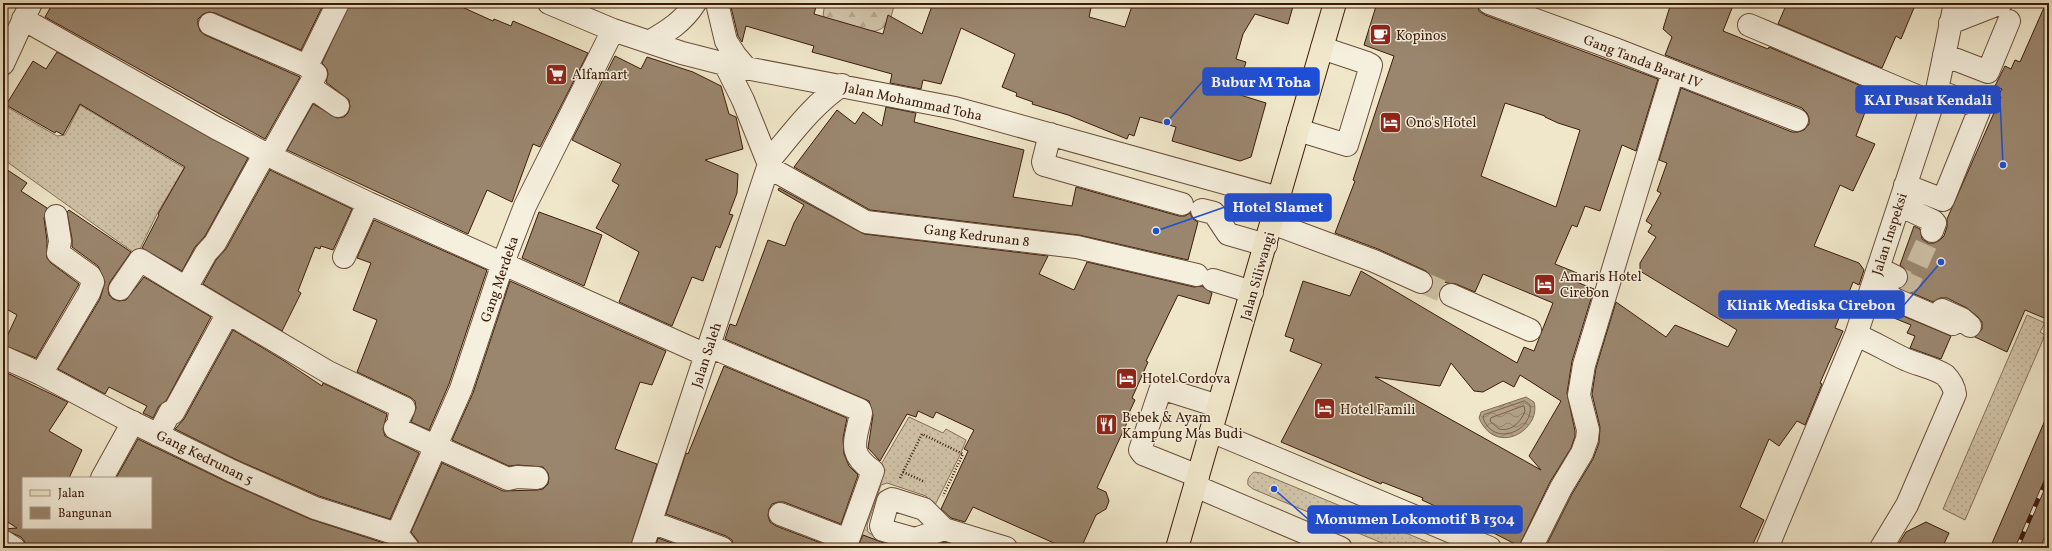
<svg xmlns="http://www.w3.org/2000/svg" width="2052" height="551" viewBox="0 0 2052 551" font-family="Vollkorn,serif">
<defs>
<pattern id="grass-dots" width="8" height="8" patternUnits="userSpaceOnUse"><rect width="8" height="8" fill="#d1c4a9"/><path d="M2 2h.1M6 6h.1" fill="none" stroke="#b4a890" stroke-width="1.8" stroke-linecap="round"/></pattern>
<pattern id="forest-firs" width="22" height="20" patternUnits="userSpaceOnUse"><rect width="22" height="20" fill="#d1c4a9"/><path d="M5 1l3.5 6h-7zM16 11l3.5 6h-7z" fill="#b4a890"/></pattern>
<pattern id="water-waves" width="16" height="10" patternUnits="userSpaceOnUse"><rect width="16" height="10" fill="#b3a289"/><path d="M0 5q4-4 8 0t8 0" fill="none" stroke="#93836e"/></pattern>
</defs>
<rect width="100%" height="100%" fill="#f0e7ca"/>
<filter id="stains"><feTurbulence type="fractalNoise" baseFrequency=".005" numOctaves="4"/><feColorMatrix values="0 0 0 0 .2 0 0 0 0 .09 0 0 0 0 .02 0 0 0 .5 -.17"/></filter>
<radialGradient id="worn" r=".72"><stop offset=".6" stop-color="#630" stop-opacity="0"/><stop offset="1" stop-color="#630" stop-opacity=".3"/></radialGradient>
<path fill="url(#grass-dots)" stroke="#86705a" d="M80 105 184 168 157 214 137 255 3 159V116L7 107 57 136 65 135Z
M2027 315 2045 323 2040 332 2045 335 1965 520 1943 509Z
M909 417 943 433 946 429 966 440 960 455 935 505 926 496 887 483 881 485 867 525 868 532 876 537 872 548H849L876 473Z
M1254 472 1261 473 1442 548H1394L1253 489 1248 485C1247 479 1249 476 1254 472Z"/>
<path fill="url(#forest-firs)" stroke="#86705a" d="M825 3H895C893 8 892 16 889 21 876 43 843 25 826 19L823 15Z"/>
<path fill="url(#water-waves)" stroke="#836c56" d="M1526 397 1534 402C1542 429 1496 458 1479 418L1481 412Z"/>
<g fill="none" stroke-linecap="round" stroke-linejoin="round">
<path stroke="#785f4a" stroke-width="1" d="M1525 401 1530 405C1534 431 1494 448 1483 418L1484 415Z
M1524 406 1525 411C1521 422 1511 432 1499 429L1490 421 1491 418Z"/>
</g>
<path fill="#9a866e" stroke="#3c1c0a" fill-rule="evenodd" d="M53 3H324L301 50 215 13 209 12 203 14 198 19V25L200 31 205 35 300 77 265 139 45 17Z
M350 3H453L493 21 494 19 511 26 513 21 588 53 540 147 533 144 512 202 487 190 468 234 287 150 313 104 337 118 344 117 348 113 350 107 349 100 326 82 328 74 327 69 322 63Z
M730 3H817L814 14 883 34 888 15 922 34 933 3H1092L1089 17 1125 27 1133 3H1294L1288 24 1255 14 1243 34 1236 59 1246 62 1237 94 1266 103 1251 157 1240 161 1172 141 1176 127 1140 117 1134 136 1129 134 1127 139 1068 115 1032 104 1033 102 1016 96 1017 93 1002 87 1015 54 961 28 941 84 923 80 921 89 890 83 892 74 812 52 814 46 746 26 742 42 738 36Z
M1377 3H1477L1479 11 1485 15 1658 79 1636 151 1622 145 1600 211 1585 206 1577 227 1572 225 1555 264 1577 273 1574 281 1594 289 1572 361 1567 393 1575 431V436L1571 448 1550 482 1519 546 1464 518 1463 519 1422 500 1423 498 1382 482 1381 484 1281 442 1322 364 1290 351 1294 339 1285 336 1303 281 1350 296 1361 271 1517 363 1524 347 1534 351 1553 303 1483 274 1475 292 1456 284 1447 283 1432 277 1426 271 1378 249 1335 233 1355 181 1353 180 1394 56 1364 45ZM1505 103 1545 116V117L1558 123 1580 130 1556 207 1481 176ZM1451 363 1474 391 1483 392 1503 381 1514 387 1520 375 1561 401 1529 456 1541 470 1375 377 1440 386Z
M1671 3H1734L1723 31 1768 49 1769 47 1873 91 1856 136 1875 144 1853 191 1840 185 1814 246 1859 263 1864 270 1859 285 1853 282 1835 328 1843 331 1820 383 1822 384 1805 425 1797 421 1779 446 1769 439 1740 507 1764 520 1751 548H1545L1572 494 1593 459 1599 443 1600 427 1592 394 1596 368 1616 302 1666 337 1675 325 1728 347 1737 330 1640 271V263L1656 237 1648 232 1652 225 1646 221 1661 193 1657 191 1667 163 1659 160 1681 88 1792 132H1798L1804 130 1809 124V118L1807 113 1802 108 1665 55 1672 37 1663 29Z
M1787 3H1916L1901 39 1896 36 1882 68 1778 24Z
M2046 3H2049V320L2025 310 2007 352 1975 337 1982 329V322L1978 317 1967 308 1947 298H1940L1933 302 1905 290 1906 288 1903 287 1907 282 1908 276 1906 270 1900 265 1914 226 1920 229 1922 239 1928 243H1934L1940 240 1944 236 1947 227V219L2001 97 1998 96 2002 89 1995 86 2005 66 2011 69 2015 60 2020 62Z
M57 52 248 158 205 236 195 247 182 271 142 248 159 215 158 214 185 167 80 104 63 135 56 131 55 133 6 105 33 61 46 69Z
M615 56 641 69 647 57 693 72 721 86 729 114 736 117 743 149 705 160 738 174 737 193 729 214 733 215 720 248 716 246 703 281 692 277 672 326 619 302 639 252 596 228 619 185 612 181 621 164 572 140Z
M886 107 916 113 914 122 1024 150 1013 197 1072 206 1076 187 1179 216H1185L1190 213 1193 219 1198 222 1188 260 1079 235 870 210 794 167 837 110 855 124 863 112 882 126Z
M3 167 27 183 21 191 47 208 44 218 47 241V258L51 263 79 284 36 358 3 345 17 315 3 307Z
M270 170 352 209 333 250 321 246 320 249 315 247 298 291 301 293 282 331 203 284 216 260 226 249Z
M779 188 864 234 1048 256 1039 274 1074 290 1087 262 1194 287 1202 286 1212 293 1209 304 1178 295 1146 361 1148 362 1132 398 1135 400 1129 413 1131 414 1097 488 1106 492 1109 501 1106 509 1096 515 1081 548H1065L973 507 965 522 951 518 941 509 968 451 964 449 974 430 936 412 933 418 918 411 916 417 907 414 880 461 868 448 873 415 869 401 725 339 730 324 736 326 768 240 785 246 794 223 804 205 778 190Z
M69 210 131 252 110 282 108 288 109 295 113 299 119 301 126 300 144 277 211 317 166 401 159 406 153 418 143 413 147 406 109 387 105 394 58 369 100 299 105 282 98 266 72 247V239L67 212Z
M539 212 602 235 584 286 522 258Z
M374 220 487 270 449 384 429 430 411 422 416 408 415 401 410 397 357 372 377 320 353 310 371 263 357 258Z
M510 281 666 351 652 385 640 382 615 449 657 464 630 548H420L418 541 411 532 442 463 503 491 537 490 543 489 548 484 549 478 548 473 543 467 518 465 509 466 452 440 473 393Z
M1896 313 1951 336 1941 359 1910 348 1915 336 1907 333 1911 325 1894 318Z
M233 330 286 362 322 386 323 383 387 414 383 429 385 436 419 453 390 519 319 496 237 460 175 429 184 419Z
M724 366 847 418 843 438 844 454 849 466 858 475 841 524 784 502H778L772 504 769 509 768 516 770 522 776 526 834 548H734L732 540 726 536 666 514 686 453 688 454Z
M3 371 68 402 49 431 82 450 69 478H23V528H151V478H116L138 439 227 482 310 519 390 545 392 548H26L25 542 21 537 3 529 17 528 3 519Z
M2049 411V548H1990Z
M1926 522 1949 533 1942 548H1896L1906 532Z
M863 535 889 545V548H857Z
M658 538 686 548H655Z
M944 542 955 545 954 548H937L938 544Z"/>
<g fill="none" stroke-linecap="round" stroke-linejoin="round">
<path stroke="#ccbea4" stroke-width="22" stroke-dasharray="22 11" stroke-linecap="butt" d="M1896 277 1907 282 1910 280 1932 231
M1421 282 1451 295"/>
<defs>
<path id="minor" d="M549 3 613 30 682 53 725 64 955 108 1279 198
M717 3 726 41 735 55 746 68
M1489 3 1615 49 1797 120
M23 19 216 128 270 156 368 203 706 355
M1950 23 2001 3
M210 24 307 66
M1749 25 1933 103
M649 42C668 31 683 22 695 3
M1944 55 1988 72 2009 21
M3 64 31 3
M309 86 338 106
M1298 130 1347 145 1370 69 1371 65 1367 63 1322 48
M1050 134 1043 162 1044 165 1182 204
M265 153 215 243 206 253 186 288 328 372 404 408 399 418
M270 156 316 74 307 66 338 3
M768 162C791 135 812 105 842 85
M768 167 866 222 1077 247 1197 275
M1905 185 1943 200 1979 111 1978 107 1937 90
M1899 205 1933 221 1935 223 1932 231
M1202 210 1214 213 1228 234 1266 245
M1272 223 1374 261 1421 282
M344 257 368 203
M1878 268 1896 277
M1213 280 1252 292
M1872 287 1885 292 1894 299 1953 324
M120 289 140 260 186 288
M1451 295 1530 330
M1942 310 1962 319 1970 326
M1856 335C1874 342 1889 352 1907 360 1919 365 1934 368 1945 375 1950 380 1954 387 1955 394L1907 505 1881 548
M709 346 860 410 861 413C856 441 846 452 873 471L848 540 780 514
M3 357 41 374 122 417 232 471 315 508 397 534 408 548
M41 374 89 293 93 282 90 276 58 253 60 241 56 216
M395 428 508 479 517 477 537 478
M1211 431 1490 548
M158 435 170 412 173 413 228 313
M1198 476 1143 454 1140 450 1161 388 1218 406
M102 478 133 422
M1195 486 1341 548
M892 499 924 509 944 529 915 539 883 530 881 526 888 501Z
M651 522 722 548
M944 529 1006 548
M397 534 461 389 503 263 525 206 613 30
M3 541 14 548
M642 548 768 167V162L743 100 725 64
M1531 548 1561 488 1582 453 1587 439 1588 430 1579 395 1584 365 1673 72
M1767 548 1856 335 1937 90 1955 3"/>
<path id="major" d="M1177 548 1335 3"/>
</defs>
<use href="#minor" stroke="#694f3a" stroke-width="24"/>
<use href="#major" stroke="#3c1c0a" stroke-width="24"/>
<path stroke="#3c1c0a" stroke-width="2.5" stroke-dasharray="1 2" stroke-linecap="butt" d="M903 472 925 482
M900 478 922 434 963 454 943 496"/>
<use href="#minor" stroke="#f5efdd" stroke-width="22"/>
<use href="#major" stroke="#f0e7ca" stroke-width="22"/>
<defs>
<path id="rail" d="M2017 548 2049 474
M2042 548 2049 531"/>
</defs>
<use href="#rail" stroke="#3c1c0a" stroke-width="4.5"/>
<use href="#rail" stroke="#f5efdd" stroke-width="3" stroke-dasharray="9" stroke-linecap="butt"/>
</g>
<defs>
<symbol id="cafe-square" viewBox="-11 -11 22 22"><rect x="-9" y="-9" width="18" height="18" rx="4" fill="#8f2418" stroke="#f5efdd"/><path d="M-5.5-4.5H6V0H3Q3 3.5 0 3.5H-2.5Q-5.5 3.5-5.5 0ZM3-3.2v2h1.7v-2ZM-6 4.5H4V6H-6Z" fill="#fff"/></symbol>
<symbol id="supermarket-square" viewBox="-11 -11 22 22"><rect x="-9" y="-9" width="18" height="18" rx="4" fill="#8f2418" stroke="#f5efdd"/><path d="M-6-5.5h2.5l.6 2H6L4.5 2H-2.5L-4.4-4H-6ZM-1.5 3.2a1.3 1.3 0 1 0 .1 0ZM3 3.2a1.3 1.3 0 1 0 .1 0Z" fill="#fff"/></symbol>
<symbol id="hotel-square" viewBox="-11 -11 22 22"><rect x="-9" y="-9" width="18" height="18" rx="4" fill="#8f2418" stroke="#f5efdd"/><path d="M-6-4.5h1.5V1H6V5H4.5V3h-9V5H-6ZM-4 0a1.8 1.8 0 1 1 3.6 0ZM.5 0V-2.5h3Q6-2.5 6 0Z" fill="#fff"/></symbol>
<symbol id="restaurant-square" viewBox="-11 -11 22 22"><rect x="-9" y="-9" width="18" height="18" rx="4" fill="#8f2418" stroke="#f5efdd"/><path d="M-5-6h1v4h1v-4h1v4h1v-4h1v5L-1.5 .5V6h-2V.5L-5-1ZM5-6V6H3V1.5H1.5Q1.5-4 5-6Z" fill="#fff"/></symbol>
</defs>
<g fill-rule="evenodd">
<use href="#cafe-square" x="1368" y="22" width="25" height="25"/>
<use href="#supermarket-square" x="544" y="62" width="25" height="25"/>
<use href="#hotel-square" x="1378" y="110" width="25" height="25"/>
<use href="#hotel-square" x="1532" y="272" width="25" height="25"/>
<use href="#hotel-square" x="1114" y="366" width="25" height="25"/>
<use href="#hotel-square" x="1312" y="396" width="25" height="25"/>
<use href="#restaurant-square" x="1094" y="412" width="25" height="25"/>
</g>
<g text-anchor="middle" stroke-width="3" stroke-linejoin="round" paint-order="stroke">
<g font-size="14" fill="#3c1c0a" stroke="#f5efdd" text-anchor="start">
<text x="1396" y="40">Kopinos</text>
<text x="572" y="79">Alfamart</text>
<text x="1406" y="127">Ono's Hotel</text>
<text x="1560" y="281">Amaris Hotel<tspan x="1560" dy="16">Cirebon</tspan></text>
<text x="1142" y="383">Hotel Cordova</text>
<text x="1340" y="414">Hotel Famili</text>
<text x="1122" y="422">Bebek &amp; Ayam<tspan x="1122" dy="16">Kampung Mas Budi</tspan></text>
</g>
<g font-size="14" fill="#3c1c0a" stroke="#f5efdd">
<text transform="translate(1643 61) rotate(21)" y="5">Gang Tanda Barat IV</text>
<text transform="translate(913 101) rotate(12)" y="5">Jalan Mohammad Toha</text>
<text transform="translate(1889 234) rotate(-72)" y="5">Jalan Inspeksi</text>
<text transform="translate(977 235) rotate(7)" y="5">Gang Kedrunan 8</text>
<text transform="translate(1257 276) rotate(-74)" y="5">Jalan Siliwangi</text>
<text transform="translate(499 279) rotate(-71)" y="5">Gang Merdeka</text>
<text transform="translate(706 355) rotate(-72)" y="5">Jalan Saleh</text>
<text transform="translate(205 457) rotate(26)" y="5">Gang Kedrunan 5</text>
</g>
</g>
<path fill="none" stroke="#1d4ed8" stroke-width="1.5" d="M1167 122L1203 81M2003 165L2000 99M1156 231L1225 207M1941 262L1904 305M1274 489L1308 519"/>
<g fill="#1d4ed8" stroke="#f5efdd" stroke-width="1.5">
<circle cx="1167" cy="122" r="4"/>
<circle cx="2003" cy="165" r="4"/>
<circle cx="1156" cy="231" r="4"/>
<circle cx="1941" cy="262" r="4"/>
<circle cx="1274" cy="489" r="4"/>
</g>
<g fill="#1d4ed8" stroke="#1d4ed8" stroke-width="1.5">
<rect x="1203" y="68" width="116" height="27" rx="4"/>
<rect x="1856" y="86" width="144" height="27" rx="4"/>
<rect x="1225" y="194" width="106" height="27" rx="4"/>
<rect x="1719" y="291" width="185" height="27" rx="4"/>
<rect x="1308" y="506" width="214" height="27" rx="4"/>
</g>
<g font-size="15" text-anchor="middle" font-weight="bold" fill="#fff">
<text x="1261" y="87">Bubur M Toha</text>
<text x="1928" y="105">KAI Pusat Kendali</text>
<text x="1278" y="212">Hotel Slamet</text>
<text x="1811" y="310">Klinik Mediska Cirebon</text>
<text x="1415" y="524">Monumen Lokomotif B 1304</text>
</g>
<rect width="2052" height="551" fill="none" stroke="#f0e7ca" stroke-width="16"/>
<rect x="4" y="4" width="2044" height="543" fill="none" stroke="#3c1c0a" stroke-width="2"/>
<rect x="8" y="8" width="2036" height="535" fill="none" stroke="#3c1c0a"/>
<rect x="22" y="477" width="130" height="52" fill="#f5efdd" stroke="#ab9b89"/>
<rect x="30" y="490" width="20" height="6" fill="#f0e7ca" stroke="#ab9b89"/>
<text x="58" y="497" font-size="12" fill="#3c1c0a">Jalan</text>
<rect x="30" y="507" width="20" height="12" fill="#9a866e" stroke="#ab9b89"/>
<text x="58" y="517" font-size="12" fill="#3c1c0a">Bangunan</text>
<rect width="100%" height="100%" filter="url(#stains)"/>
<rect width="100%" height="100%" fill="url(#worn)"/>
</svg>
